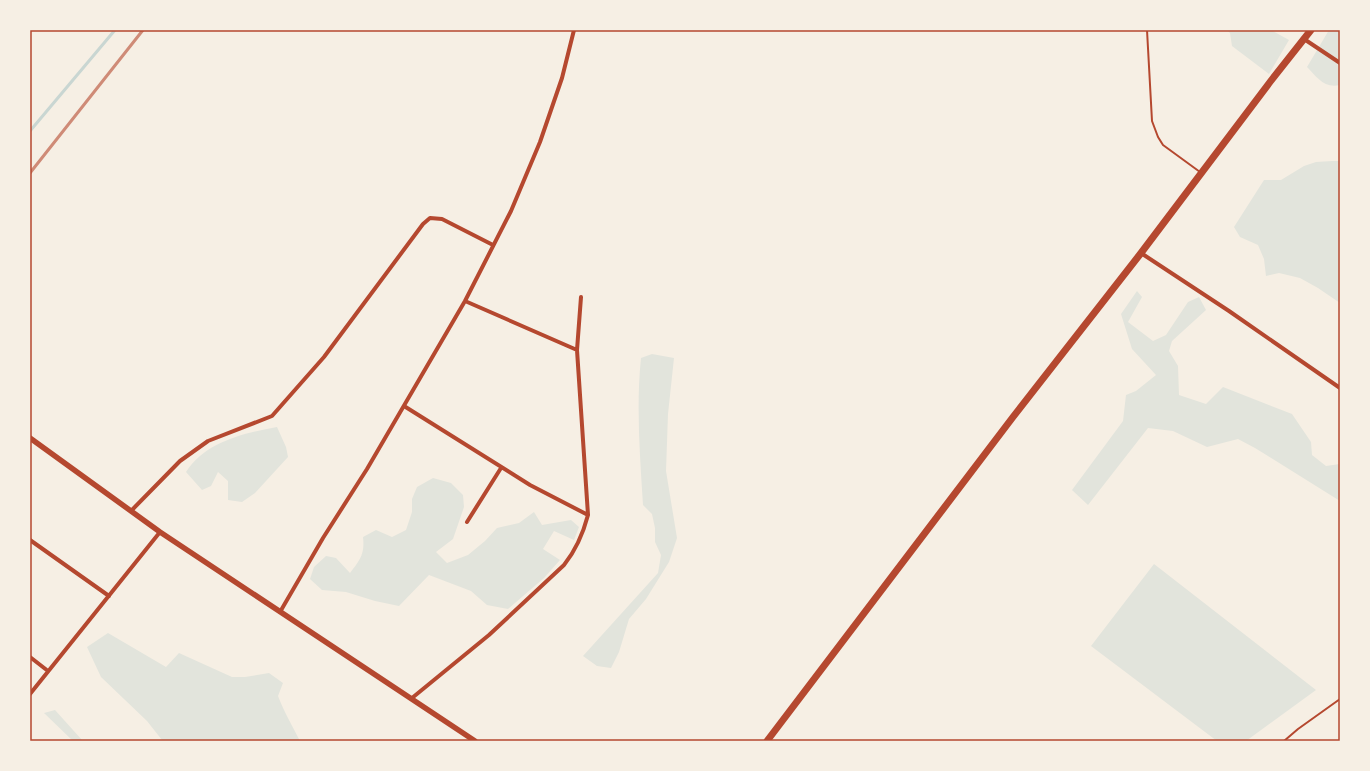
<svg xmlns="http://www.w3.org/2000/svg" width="1370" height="771" viewBox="0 0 1370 771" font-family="Raleway,sans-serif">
<rect width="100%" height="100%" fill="#f6efe4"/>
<path fill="#e2e4dc" d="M1227 30H1271L1289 40 1269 74 1232 46 1230 33Z
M1329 30H1340V85C1324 89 1316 76 1307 67Z
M1332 161H1340V303L1318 288 1300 278 1279 273 1266 276 1264 259 1258 245 1240 237 1234 227 1264 180H1281L1304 166 1316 162Z
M1137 291 1142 297 1128 322 1153 341 1166 335 1188 302 1199 297 1206 310 1172 341 1169 351 1178 366 1179 395 1206 404 1223 387 1292 414 1311 442 1312 455 1326 466 1340 464V501L1255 448 1238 439 1207 447 1173 431 1148 428 1088 505 1072 490 1123 421 1126 395 1136 391 1156 375 1132 349 1121 314Z
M652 354 674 358 668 414 666 471 677 538 669 562 646 599 629 619 619 652 611 668 597 666 583 656 658 573 661 555 655 542V528L652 514 643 505C640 456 636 407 641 358Z
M277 427 286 447 288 457 255 493 242 502 228 500V481L218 472 211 486 202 490 186 472C205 442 244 433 277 427Z
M433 478 451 483 463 495 464 507 453 539 436 552 447 563 468 555 485 541 497 528 519 523 534 512 542 525 571 520 579 527 574 540 554 531 543 549 560 560 544 578 508 609 487 605 471 591 429 575 399 606 375 601 346 592 322 590 310 579 314 567 326 556 336 558 350 573C360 560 365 554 363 537L376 530 392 537 406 530 412 512V499L417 487Z
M1154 564 1316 690 1246 741H1217L1091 646Z
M108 633 166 667 179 653 232 677H245L269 673 283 683 278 696C284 712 292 725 300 741L162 740 147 721 101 677 87 647Z
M55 710 82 740 84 741H73L44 713Z"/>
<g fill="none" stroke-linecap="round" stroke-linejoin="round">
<path stroke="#c9d6d2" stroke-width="3" d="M30 131 115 30"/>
<path stroke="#b5482f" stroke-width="2" d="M1284 741 1298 729 1340 699"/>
<path stroke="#b5482f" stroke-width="2" d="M1147 30 1152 121 1158 137 1163 145 1200 172"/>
<path stroke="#b5482f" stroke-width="4" d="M1304 39 1340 63
M1141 253 1229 311 1340 388
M577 350 581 297
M404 406 530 485 588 515
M131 511 180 461 208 441 272 416 324 357 423 224 430 218 442 219 493 245
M467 522 501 468
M30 540 109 596
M280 612 323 538 367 469 465 301 511 211 540 142 562 78 574 30
M30 657 48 671
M30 694 160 532
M412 698 489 635 564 565C576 550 583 534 588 515L577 350 465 301"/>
<path stroke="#b5482f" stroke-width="5.5" d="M30 438 160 532 475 741"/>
<path stroke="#b5482f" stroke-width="7" d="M767 741 1013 417 1141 253 1270 82 1311 30"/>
<path stroke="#cf8b77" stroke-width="3" d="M30 173 143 30"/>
</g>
<rect width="1370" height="771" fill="none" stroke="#f6efe4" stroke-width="62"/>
<rect x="31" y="31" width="1308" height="709" fill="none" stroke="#b5482f" stroke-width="1.5"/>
</svg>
